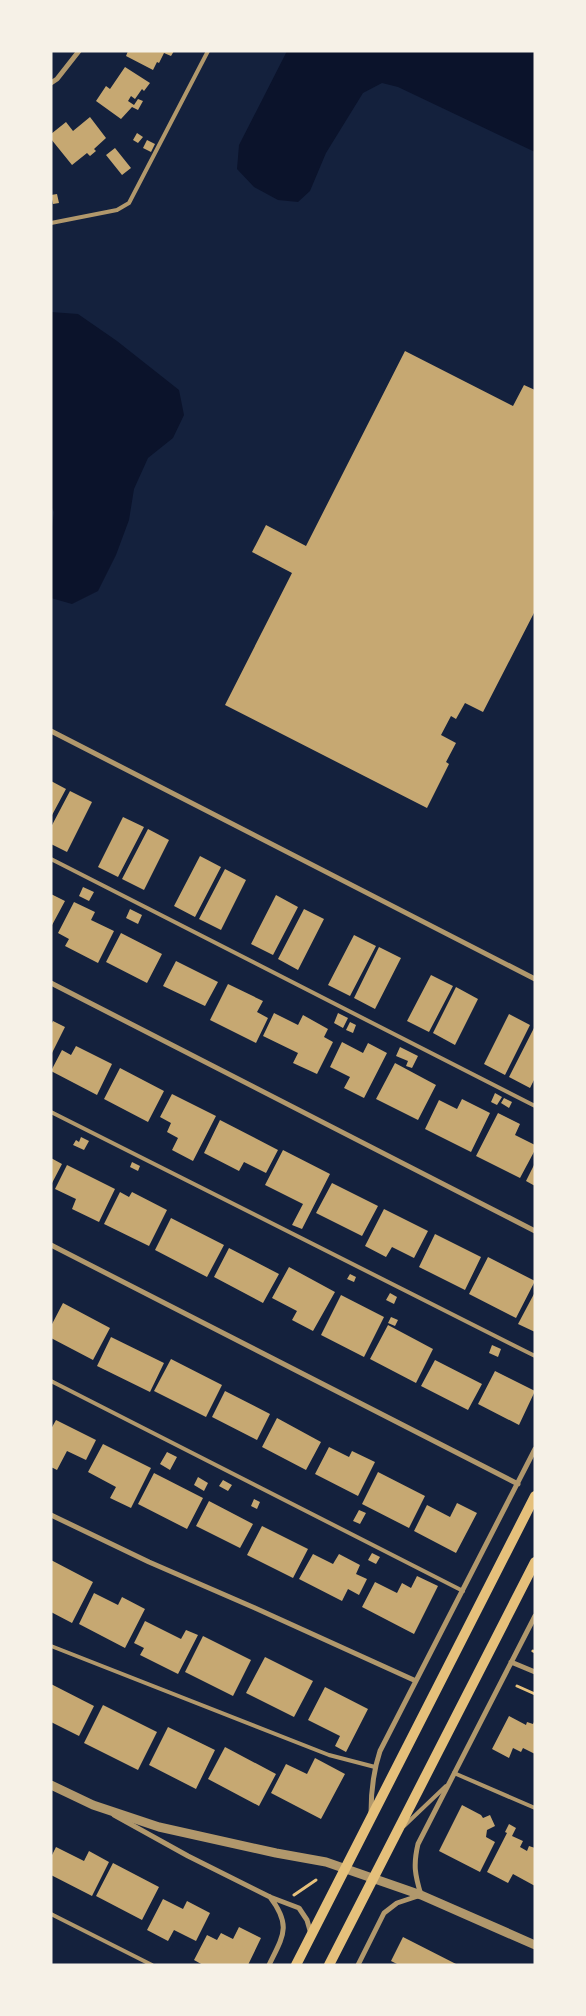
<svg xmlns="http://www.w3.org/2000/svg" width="586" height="2016" viewBox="0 0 586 2016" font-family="'Fira Sans Condensed',sans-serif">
<rect width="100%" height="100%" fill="#14213d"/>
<path fill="#0b132b" d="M287 51H535V152L398 87 382 83 363 93 326 153 310 191 298 202 278 200 254 187 237 169 239 145Z
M51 312 78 314 117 341 179 390 184 415 173 438 148 458 134 489 129 520 116 555 98 591 72 604 51 598V535L54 512 51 506Z"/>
<path fill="#c6a872" d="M128 51H174L171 56 164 53 159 63 157 62 153 70 126 56Z
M125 67 150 83 144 91 142 89 135 99 131 96 128 101 134 105 138 99 143 101 138 110 132 107 121 119 96 101 106 86 110 89Z
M90 117 106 138 94 149 96 151 90 156 87 153 72 165 51 139V134L66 122 73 131Z
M137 133 143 137 138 143 133 140Z
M147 140 155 144 151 152 143 148Z
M115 148 131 168 122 175 106 155Z
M57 194 59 203 53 204 51 195Z
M405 351 513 406 524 385 535 390V611L483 712 465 703 456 719 451 716 441 735 456 743 446 762 449 764 427 808 225 705 292 573 252 552 266 525 306 546Z
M51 781 66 789 51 817Z
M70 791 92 802 67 852 51 844V827Z
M123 817 144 827 118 877 98 867Z
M148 829 169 840 144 890 122 879Z
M200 856 221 867 195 917 174 906Z
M225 869 246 880 221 930 199 919Z
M83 887 94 892 89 901 79 896Z
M51 894 65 901 51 927Z
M276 895 298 907 273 955 251 944Z
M74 902 95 912 91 920 114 931 98 963 65 946 69 939 58 933Z
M130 909 142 915 138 924 126 918Z
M304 909 324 919 298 970 278 959Z
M121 933 162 954 147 983 106 962Z
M354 935 376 946 350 996 328 985Z
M379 947 401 958 375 1009 354 998Z
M176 961 218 982 205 1006 163 986Z
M431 975 453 986 429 1032 407 1021Z
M228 984 263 1001 257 1012 268 1018 256 1043 210 1020Z
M456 987 478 999 455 1045 433 1033Z
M274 1013 298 1025 303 1015 328 1029 324 1037 333 1042 317 1074 293 1063 298 1053 263 1036Z
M338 1013 348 1018 343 1028 334 1023Z
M509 1014 530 1025 505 1075 484 1064Z
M53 1021 65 1027 51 1055V1025Z
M350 1022 356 1025 353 1033 346 1030Z
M535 1026V1078L530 1088 509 1077Z
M342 1042 363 1053 368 1043 387 1053 364 1098 344 1088 350 1077 330 1067Z
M76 1046 112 1064 97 1095 51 1071 62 1050 71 1055Z
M400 1047 418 1056 412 1068 406 1066 408 1061 396 1056Z
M395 1063 436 1085 418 1120 376 1099Z
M120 1068 164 1091 148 1122 104 1099Z
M495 1093 502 1097 497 1105 491 1102Z
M172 1094 216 1116 193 1161 172 1150 178 1138 167 1132 171 1123 160 1117Z
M504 1098 512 1102 509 1108 501 1103Z
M462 1099 490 1113 471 1152 425 1129 439 1100 457 1109Z
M498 1113 520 1124 515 1135 535 1145V1150L520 1178 476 1156Z
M220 1120 278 1150 266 1173 244 1162 239 1171 204 1153Z
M81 1137 89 1141 84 1150 73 1145 76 1140 79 1142Z
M283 1150 330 1174 302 1229 292 1225 303 1204 265 1185Z
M51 1158 62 1164 51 1185Z
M132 1162 140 1166 138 1171 130 1167Z
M535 1163V1186L526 1181Z
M67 1165 115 1189 99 1222 72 1209 76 1199 55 1189Z
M332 1183 378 1206 362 1236 316 1213Z
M120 1192 129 1197 132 1192 167 1210 149 1246 104 1224Z
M384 1209 428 1231 414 1258 392 1247 386 1257 365 1246Z
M171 1218 224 1245 207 1277 155 1250Z
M435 1234 481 1257 465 1290 419 1267Z
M229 1248 279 1274 263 1303 214 1277Z
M488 1257 535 1281 516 1318 469 1294Z
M289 1267 335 1292 313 1331 292 1320 297 1311 272 1298Z
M350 1274 356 1277 354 1282 347 1279Z
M535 1292V1332L518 1324Z
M390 1293 397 1297 394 1304 386 1300Z
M341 1295 384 1317 364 1357 321 1335Z
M63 1303 110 1328 93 1360 51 1338V1326Z
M391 1317 398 1320 395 1326 388 1323Z
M388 1325 433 1349 416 1383 370 1359Z
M111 1337 164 1363 150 1392 97 1366Z
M492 1345 501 1349 498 1357 489 1353Z
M171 1359 222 1385 206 1417 154 1391Z
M435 1360 482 1384 468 1410 421 1386Z
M495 1371 535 1391 519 1425 478 1404Z
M225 1391 270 1414 257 1440 212 1417Z
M277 1418 321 1442 306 1470 262 1447Z
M56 1420 96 1440 86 1460 67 1451 57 1470 51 1467V1429Z
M103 1444 151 1468 131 1508 110 1498 116 1487 88 1472Z
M329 1447 349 1457 352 1451 375 1462 358 1496 315 1474Z
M167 1452 177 1457 170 1470 160 1464Z
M378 1472 425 1496 409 1528 362 1504Z
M154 1473 203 1498 187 1529 138 1504Z
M198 1477 208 1483 204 1491 194 1485Z
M223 1480 232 1485 228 1491 219 1486Z
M254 1499 260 1502 257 1509 251 1506Z
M209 1501 253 1524 240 1548 196 1526Z
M457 1503 477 1513 456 1553 414 1531 427 1505 450 1517Z
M359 1510 366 1513 360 1524 353 1521Z
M262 1526 308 1549 293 1578 247 1555Z
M372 1553 380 1557 376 1564 368 1560Z
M313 1554 333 1564 339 1554 360 1565 356 1574 367 1579 359 1595 348 1589 342 1601 299 1579Z
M51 1560 93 1582 72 1623 51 1612Z
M417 1576 438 1586 414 1634 362 1607 375 1582 397 1593 402 1583 411 1588Z
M94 1593 118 1605 122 1597 145 1609 125 1648 79 1624Z
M145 1621 181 1639 186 1630 198 1635 178 1674 140 1655 144 1648 134 1643Z
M203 1636 251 1660 233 1696 185 1672Z
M265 1657 313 1681 294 1717 246 1693Z
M51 1684 94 1706 79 1736 51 1722Z
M325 1687 368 1709 346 1752 335 1746 340 1736 308 1720Z
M103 1705 157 1732 138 1770 84 1743Z
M509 1716 526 1725 527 1722 533 1724 535 1720V1754L523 1748 521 1752 513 1748 509 1758 492 1749Z
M168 1727 215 1750 196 1789 149 1765Z
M225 1747 276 1774 259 1806 208 1779Z
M315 1758 345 1774 321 1819 271 1793 286 1764 307 1774Z
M462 1805 481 1815 483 1818 490 1815 495 1826 487 1830 486 1837 495 1842 480 1872 439 1851Z
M509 1824 516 1828 512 1836 523 1841 520 1847 527 1851 529 1846 535 1848V1886L513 1874 508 1883 487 1872 507 1833 505 1832Z
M56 1847 84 1861 89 1851 109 1862 92 1896 51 1875V1857Z
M113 1863 159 1887 142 1920 96 1896Z
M163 1899 183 1909 187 1901 210 1913 196 1941 174 1930 168 1941 147 1930Z
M239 1927 261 1938 248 1965H203L194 1960 207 1935 217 1940 221 1933 233 1939Z
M403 1937 458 1965H399L391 1961Z"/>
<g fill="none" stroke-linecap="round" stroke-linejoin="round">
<path stroke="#e5c07b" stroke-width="3" d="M533 1651 535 1652
M517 1686 535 1694
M294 1895 316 1880"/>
<path stroke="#b1986c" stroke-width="4" d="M51 223 117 210 129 203 208 51
M51 859 535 1106
M51 1112 535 1356
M51 1381 463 1591
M51 1646 329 1755 375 1767
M454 1773 535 1808
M404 1826 446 1786
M51 1914 152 1965"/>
<path stroke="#b1986c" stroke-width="5" d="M51 83 57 79 79 51
M51 731 535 979
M51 983 535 1231
M51 1245 518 1484
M51 1515 149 1562 255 1608 416 1681
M511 1662 535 1672
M371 1813C371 1791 373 1772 380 1751L535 1449
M114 1815 188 1856 270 1897 299 1908 307 1920 311 1934
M269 1965C283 1936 292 1926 270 1897
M358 1965 384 1913 397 1903 421 1895C415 1875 413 1865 418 1844L535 1616"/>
<path stroke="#b1986c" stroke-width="9" d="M51 1785 93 1805 159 1827 276 1853 326 1862 421 1895 535 1945"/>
<path stroke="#e5c07b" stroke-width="10" d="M296 1965 535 1496
M329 1965 535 1562"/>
</g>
<rect width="586" height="2016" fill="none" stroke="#f6f1e7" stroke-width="105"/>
</svg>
